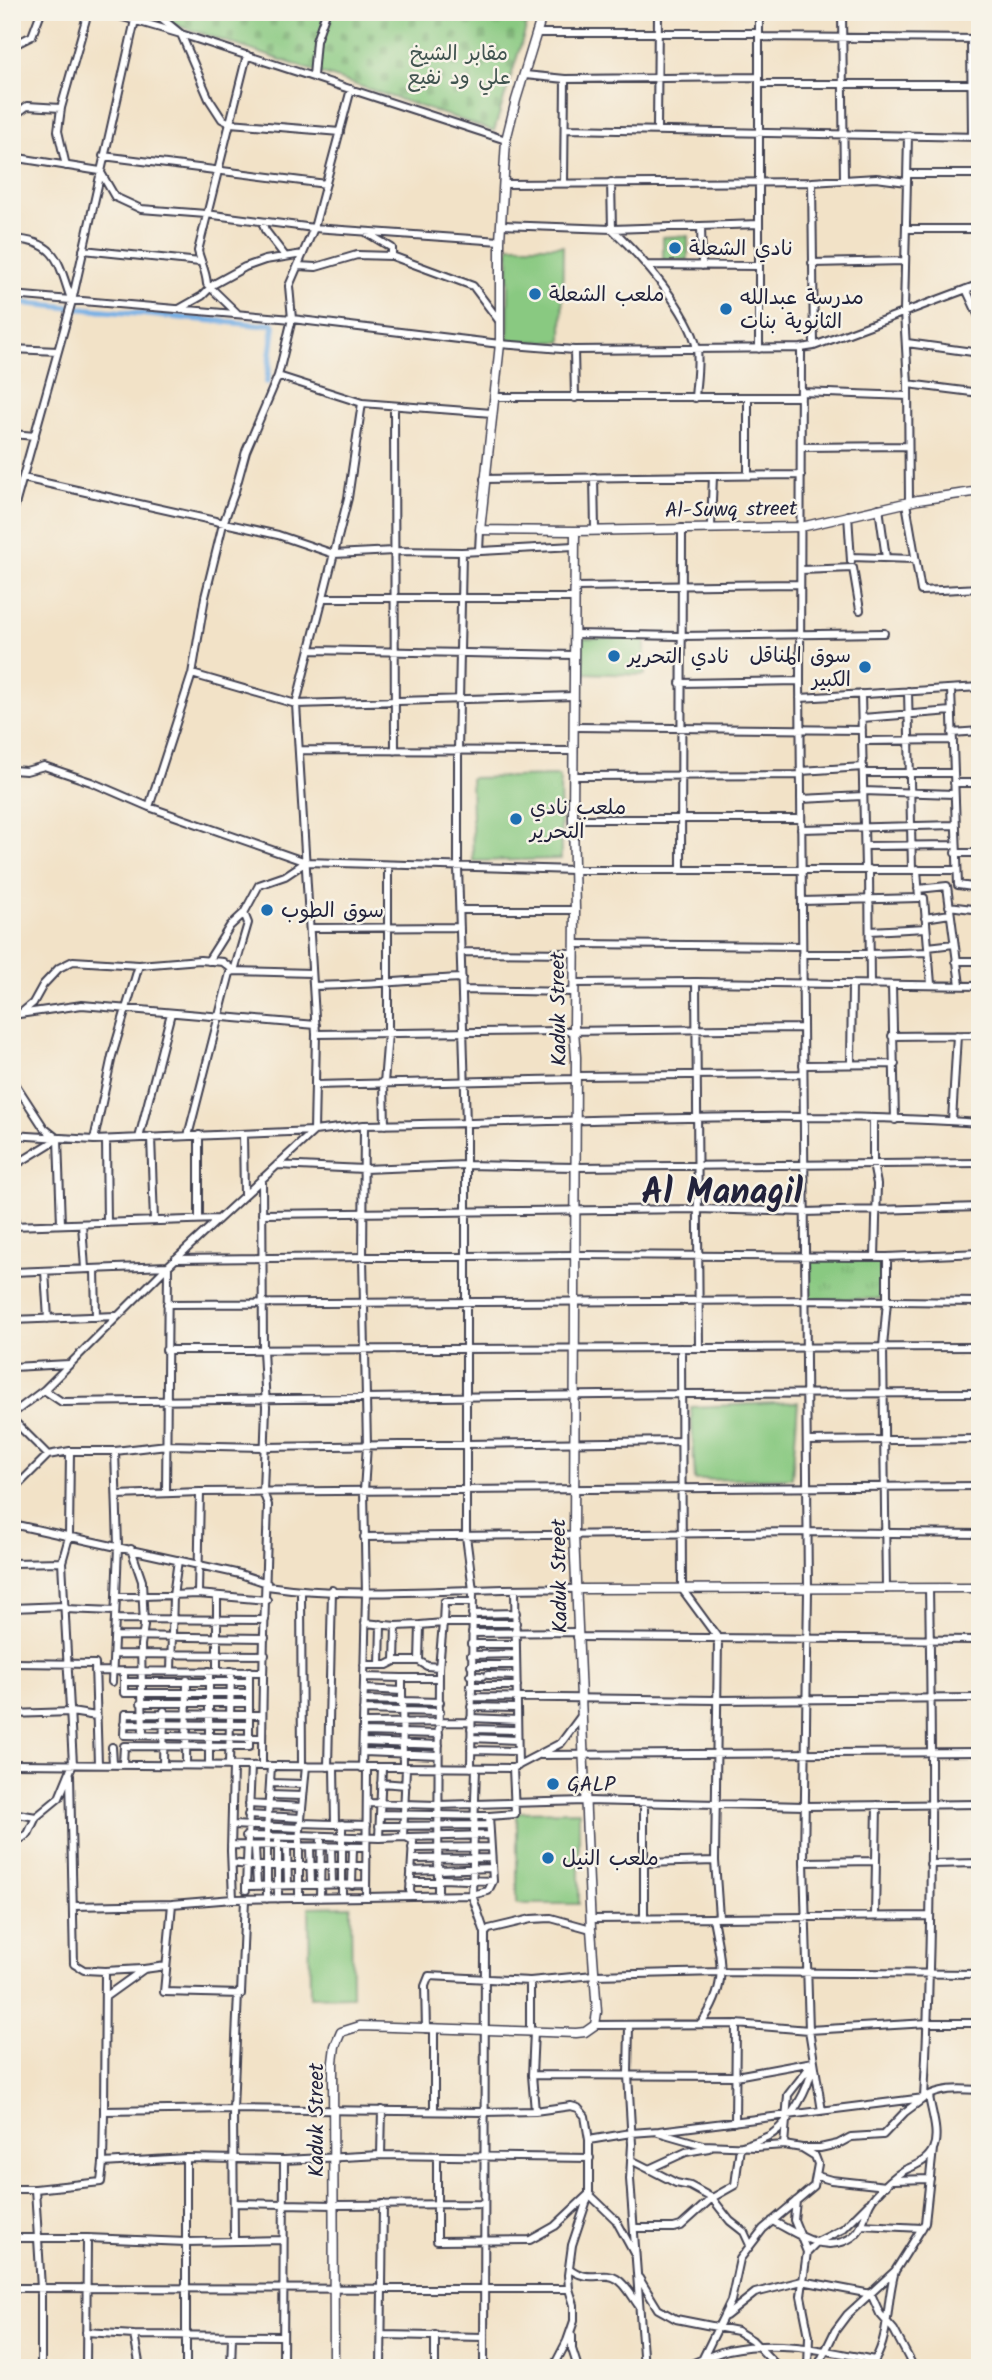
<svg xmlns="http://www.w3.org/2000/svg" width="992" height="2380" viewBox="0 0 992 2380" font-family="Kalam,'Playpen Sans Arabic',sans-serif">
<defs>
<pattern id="grass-tufts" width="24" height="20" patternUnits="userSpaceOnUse" patternTransform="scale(1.75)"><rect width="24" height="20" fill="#89c981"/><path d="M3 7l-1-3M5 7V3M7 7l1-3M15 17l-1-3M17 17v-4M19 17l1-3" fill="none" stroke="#76ac70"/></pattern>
<pattern id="cemetery-stones" width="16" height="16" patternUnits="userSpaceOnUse" patternTransform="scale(1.75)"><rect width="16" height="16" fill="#89c981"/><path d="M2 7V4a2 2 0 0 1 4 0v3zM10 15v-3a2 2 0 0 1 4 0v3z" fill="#76ac70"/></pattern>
</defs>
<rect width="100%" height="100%" fill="#f7f3e8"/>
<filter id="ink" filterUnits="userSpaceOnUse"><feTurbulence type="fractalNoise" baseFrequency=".0143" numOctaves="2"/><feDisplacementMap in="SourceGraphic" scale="14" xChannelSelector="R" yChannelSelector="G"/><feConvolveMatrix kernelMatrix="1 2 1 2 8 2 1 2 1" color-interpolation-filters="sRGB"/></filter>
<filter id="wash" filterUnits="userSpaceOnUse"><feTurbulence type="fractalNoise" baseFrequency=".00686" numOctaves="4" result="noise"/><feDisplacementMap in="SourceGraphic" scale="28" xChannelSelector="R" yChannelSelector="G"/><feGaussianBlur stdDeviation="1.57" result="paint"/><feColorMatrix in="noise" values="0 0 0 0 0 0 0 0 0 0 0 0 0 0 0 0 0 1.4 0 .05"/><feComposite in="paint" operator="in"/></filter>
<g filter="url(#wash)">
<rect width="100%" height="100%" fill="#f2e2c7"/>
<path fill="url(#grass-tufts)" stroke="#56765e" stroke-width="2" d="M810 1258 880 1261 881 1299H810Z"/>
<path fill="url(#cemetery-stones)" stroke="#56765e" stroke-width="2" d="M137 12H531L494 131Z"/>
<path fill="#89c981" stroke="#56765e" stroke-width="2" d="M688 236V260H663V237Z
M509 246H563L562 342 508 341Z
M583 638H645V675L583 673Z
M560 776 561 859 473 861 471 778Z
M798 1402 792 1478 695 1480 691 1407Z
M579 1811V1904H517V1812Z
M351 1906 352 1996 310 1997 309 1907Z"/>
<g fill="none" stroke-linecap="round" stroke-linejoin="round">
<path stroke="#74afe5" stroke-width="6" d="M12 302 261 325 272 323 274 326 267 382"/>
</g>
</g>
<g filter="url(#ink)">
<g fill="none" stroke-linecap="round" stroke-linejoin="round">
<defs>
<path id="minor" d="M106 12 181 34 506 140
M154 12 181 34 209 99 222 119 230 123 340 132
M842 12 844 180
M536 33H759
M759 37 980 39
M971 39 972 137
M12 46 32 36 41 12
M525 75 565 79 759 77
M313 76 316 41 326 12
M759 84H980
M12 117 27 106 61 108
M566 129 980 137
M657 130 658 12
M908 135 904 312 908 384 909 502
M103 156 326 184
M12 157 100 171 115 197 141 209 206 214 314 228 500 241
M66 166 58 131 61 108 88 12
M907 174H980
M611 182 612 229C639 254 690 312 697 349 699 364 696 382 695 398
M812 182 814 346
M564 183 565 79
M503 184 812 182 876 178 907 182
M262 222 265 230 285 256
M501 225 612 229 759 224
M701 226 702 266
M906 229H980
M367 233 392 248V256
M12 239C58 241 58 262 71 299
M83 250 200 262
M812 263 905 261
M647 265 759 266
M298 266 316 267 357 255 392 256 473 286 500 322
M966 289 980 319
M12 295 292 319 289 286 314 228 351 89
M179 309 202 296 214 284 245 267 265 260 303 254
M237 313 207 284C206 271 201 263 198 251L247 55
M907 343 980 353
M801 348 800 681 808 1590 804 1862 809 2030 822 2111
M12 349 58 351
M759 349V12
M574 350 575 398
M278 376 362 403
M908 384 980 393
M801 392 908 396
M494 397H801
M748 397V476
M394 406 395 751
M12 434 35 436
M801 447 907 446
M594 477 595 529
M23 478 278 535 334 554 394 551 462 552 574 546
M484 479 801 475
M906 503 921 591 980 588
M879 508 886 558
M848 515 851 561
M12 516 72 301 135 20
M711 527 713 476
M479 551 480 530
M462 552 458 751V867L466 1124V1536L473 1590 471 1768
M851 557 914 559
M801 570 853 568 860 610
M575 587 800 584
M323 598H575
M574 634 681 636 884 633
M310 650 574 655
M192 674 296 704 574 696
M680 683 800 681
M951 689 958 885 980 888
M908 691 912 869
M861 694 865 869
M800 698 980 687
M862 718 952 711
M574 727 862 730
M952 733 980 731
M862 741 953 740
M299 750 574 751
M12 770 26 771 44 766 91 782 149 807 306 862 574 870H956
M801 771 863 767
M863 773H953
M574 776 801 775
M954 783H980
M863 791 954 794
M801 799 863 796
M149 807 192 674 205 597 223 524 235 491 246 451 278 376 292 319 500 344 574 350 801 348 814 346 980 284
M573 819H801
M801 829 955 825
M865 846 955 845
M955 853H980
M681 869 682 528
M869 869 870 985
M917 869 919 898H924L931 984
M918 889 947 886 960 985
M802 901 919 898
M949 906 980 910
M460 910H575
M925 918 950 914
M310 928 460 927
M870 931 926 928
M575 944 802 946
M928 947 954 944
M461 952 574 953
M802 954H870L928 952
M208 961 230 926 244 913 259 885 285 876 306 862
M956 961H980
M696 982 699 1348
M574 983 696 982 980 986
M892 985 895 1120
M313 986C363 985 412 980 462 978
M463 990 574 992
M12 1013 19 1014 82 1005 316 1025
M21 1013 33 1003 43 985 59 968 73 961 139 965 200 960 223 962 234 971 248 923 244 913
M316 1034 803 1028
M892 1036 980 1035
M851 1064 852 984
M803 1065 895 1064
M576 1076 803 1074
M12 1079 44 1128 58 1139 61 1224
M315 1085 576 1079
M873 1119V1164L877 1184 875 1257
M952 1121 957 1035
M385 1125 384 1083 388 1034V865
M243 1134 244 1195
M12 1135 94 1140 314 1131 364 1125C569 1123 774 1109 980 1123
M199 1135V1219
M188 1136 230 973 234 971 312 973
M151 1137 154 1221
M139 1138 171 1013
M94 1140 112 1056 139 965
M106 1140 107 1223
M277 1165 364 1169 465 1165 576 1167 980 1163
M12 1167 56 1140
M12 1169 15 1226
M262 1214 697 1209 805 1212 980 1207
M82 1224 85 1269
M12 1226 218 1219
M175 1259 575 1255 887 1257 980 1253
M95 1269 96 1317
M45 1271 48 1319
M12 1272 168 1266 166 1493
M167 1304 805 1300 980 1302
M12 1320 116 1316
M681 1348 682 1589 718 1638 715 1861 719 1917 713 1918C721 1963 729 1984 701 2024
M166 1350 980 1347
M12 1367 69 1364
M44 1390 62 1402 681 1394 980 1393
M12 1414 44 1390 168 1266 314 1131 316 1034 296 704 348 498 362 403 492 413
M12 1419 48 1455 70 1451H115L167 1445 264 1447 680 1441
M807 1441 980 1439
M115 1451 118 1546 116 1597 198 1594 267 1600
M12 1491 48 1455
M117 1495 200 1492 980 1486
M12 1524 240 1574 267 1583
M364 1537 807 1532 980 1534
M131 1549 142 1581 144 1626 141 1645 143 1735
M12 1563 62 1562
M267 1586C370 1601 474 1585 578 1589
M886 1589 883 1347 887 1301V1257
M515 1590 518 1766
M301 1591 302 1765
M198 1594 200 1492
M473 1602H444L443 1623H516
M12 1608 65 1606
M65 1609 115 1611
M472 1614 516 1613
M115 1619 265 1620
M365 1623 396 1626 420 1625 419 1661H395L396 1626
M420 1625 443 1623 439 1668 438 1896
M472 1633 577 1632
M116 1636 265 1638
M577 1637 980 1640
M471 1644H516
M114 1654 265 1655
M471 1655 516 1654
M419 1661 427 1666 439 1667
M12 1663 95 1664 98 1764
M364 1665H387L395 1661
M380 1665 381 1624
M471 1665H516
M95 1671 262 1672
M124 1671V1693H249
M171 1671 173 1596 178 1560
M217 1671V1597
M470 1675 482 1676
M488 1675 516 1676
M364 1677 402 1678
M112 1682 116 1597
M124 1682H249
M470 1686H517
M365 1689 402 1691V1678H439
M402 1691 403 1766 406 1768 403 1837
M471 1697 717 1700 980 1698
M364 1700 440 1702
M141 1703H249
M471 1707 517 1708
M363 1710 440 1712
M12 1714 71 1712 96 1716
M471 1718 517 1720
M363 1723 471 1722
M124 1724 249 1725
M471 1729 517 1730
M363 1732 439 1734
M262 1738 124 1735 125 1714 262 1715
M471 1738 517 1740
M363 1742 439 1745
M112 1747 113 1764
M471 1750 517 1751
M364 1752 438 1755
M541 1755 980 1752
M12 1764 513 1768 561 1743 581 1716
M123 1764 124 1746 249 1747V1671
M163 1765 164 1711
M186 1765 187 1680
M209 1765V1671
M229 1766 231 1671
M233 1766 231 1851 233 1899 366 1897 367 1768
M262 1766C262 1679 265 1592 268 1505L263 1492 266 1407 263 1350 262 1178
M328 1767 332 1590
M334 1768 335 1824
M362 1768 366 1594 364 1491 367 1445 363 1258 364 1125
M382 1768 379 1838 406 1837 413 1841 410 1891 412 1896 472 1895 488 1891 493 1881 489 1816 515 1814 513 1768
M476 1768 472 1895 485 1933
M70 1775 74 1964 84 1970 105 1971 104 2111
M270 1783 304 1784
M381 1783 406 1785
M269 1795 303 1796
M367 1803 438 1805 586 1801 804 1806 980 1804
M249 1804 302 1807
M12 1813 36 1817
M380 1814 489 1816
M248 1815 301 1818
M301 1823 367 1825
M342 1824V1897
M232 1825 300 1828
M379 1826 489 1825
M300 1835 379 1838
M246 1836 300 1837
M408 1837 489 1835
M12 1845 28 1834 36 1817 59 1798 73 1764 62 1562 69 1537 70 1451
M231 1845 366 1847
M255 1847 257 1885
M287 1847 288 1885
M310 1847 311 1884
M331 1847 332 1884
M412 1848 490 1847
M412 1859 490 1858
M804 1862 876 1861
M232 1863 256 1866H366
M644 1863 715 1861
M930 1864 980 1863
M411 1871 491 1868
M410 1882H437L442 1879 493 1881
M352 1885 353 1847
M246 1886 251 1766
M246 1890V1886L366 1884
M366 1897 412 1896
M299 1898V1841L306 1766
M320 1898 321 1836
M233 1899 172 1904 164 1992 241 1994 245 1899
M267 1899V1832L271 1766
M278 1899V1837
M73 1906 172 1904
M875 1916 877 1805
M644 1918V1803
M590 1919 929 1916
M105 1971 142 1969
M978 1974V1863
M105 1997 144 1969 166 1966
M595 2025 736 2024 809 2030 928 2023H980
M629 2025 628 2075 632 2144 630 2179 644 2368
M426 2029 425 1986 429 1976 530 1981 594 1975 722 1972 980 1974
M530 2030V1981
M534 2031 532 2075 535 2111
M532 2075 736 2076 813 2062
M434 2110V2029
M735 2122 736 2024
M658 2132 703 2145 756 2147 784 2145 802 2148 815 2156 818 2164 814 2186 763 2229 740 2259 731 2301 698 2368
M784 2145 788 2095 812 2064
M709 2148 686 2152 649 2169 676 2183 690 2186 712 2198 730 2221 744 2232 750 2245
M802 2148H820L838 2144 851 2137 883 2135 905 2112 924 2098C933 1929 932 1758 929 1588
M381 2155 382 2110
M437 2156V2241L530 2240 555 2226 589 2194 616 2220 635 2255
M631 2160 649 2169
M103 2163 104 2111 233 2109 485 2112 535 2111 571 2106 578 2108 585 2116 589 2140 631 2133 659 2131 924 2098C942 2087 960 2089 980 2090
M817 2176 831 2180 886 2186
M893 2180 930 2179
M12 2189H35
M796 2201 794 2220 807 2252 801 2296 809 2336 808 2368
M234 2203 334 2205 484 2204
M772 2221C794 2231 816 2250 842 2242 869 2233 861 2210 875 2196 883 2187 893 2177 903 2171 915 2165 927 2162 933 2149 940 2134 931 2111 929 2096
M861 2225 922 2228
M635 2228H674L681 2226 712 2198 735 2185 740 2147C751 2143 762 2140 772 2134 790 2122 809 2089 812 2068
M12 2238H87L186 2242 283 2240
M234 2241 233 2109 238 1993
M807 2252 817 2242 843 2229 868 2204
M569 2268C588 2284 603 2270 617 2279 626 2284 633 2298 639 2306
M639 2278 658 2309 676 2319 737 2331 752 2340 779 2368
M12 2288 569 2289
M726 2316 755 2293 802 2281 871 2294 880 2314 894 2330 914 2368
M86 2332 134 2335 282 2336
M134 2335 140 2368
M383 2335 484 2337
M435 2335V2368
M572 2336V2349L578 2368
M41 2368V2288L35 2189 101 2182 103 2163 186 2158 284 2160 381 2155 590 2158
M86 2368 87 2238
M118 2368 140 2365
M186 2368V2158
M231 2368 232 2336
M283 2368 284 2160
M381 2368 383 2204
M484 2368 485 1933 489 1929 531 1919 551 1918 591 1929
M553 2368 567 2341 574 2321V2305L569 2289 568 2275 572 2245 589 2194V2140
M682 2368C697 2362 712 2354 728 2350 778 2339 826 2351 875 2360 890 2335 886 2300 895 2271
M817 2368 835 2331 847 2315 895 2271 925 2223 933 2149"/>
<path id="tertiary" d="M543 12 516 100 506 140 500 241V344L480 530 575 531 801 527 918 500 980 491
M578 1589 980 1588
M334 2368 333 2062 335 2046 341 2032 360 2026 576 2033 585 2032 595 2025 597 2012 591 1929 574 1535 576 1057 574 1030 575 910 573 819 575 531"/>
</defs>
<use href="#minor" stroke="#413f50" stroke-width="10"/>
<use href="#tertiary" stroke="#413f50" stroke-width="11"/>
<use href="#minor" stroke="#fff" stroke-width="6"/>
<use href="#tertiary" stroke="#fff" stroke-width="8"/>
</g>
</g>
<g fill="#1f6fb2" stroke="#f7f3e8" stroke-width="2.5">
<circle cx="675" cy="248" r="7"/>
<circle cx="535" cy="294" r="7"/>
<circle cx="726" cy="309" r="7"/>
<circle cx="614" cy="656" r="7"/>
<circle cx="865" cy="667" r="7"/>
<circle cx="516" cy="819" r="7"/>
<circle cx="267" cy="910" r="7"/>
<circle cx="553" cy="1784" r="7"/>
<circle cx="548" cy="1858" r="7"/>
</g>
<g text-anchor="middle" stroke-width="5" stroke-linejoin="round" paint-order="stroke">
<g font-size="21" fill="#415450" stroke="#f7f3e8">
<text x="459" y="60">مقابر الشيخ<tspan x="459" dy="24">علي ود نفيع</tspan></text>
</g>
<g font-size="21" fill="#22223b" stroke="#f7f3e8" text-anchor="start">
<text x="689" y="255">نادي الشعلة</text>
<text x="549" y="301">ملعب الشعلة</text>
<text x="740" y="304">مدرسة عبدالله<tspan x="740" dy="24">الثانوية بنات</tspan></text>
<text x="851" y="662" text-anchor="end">سوق المناقل<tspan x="851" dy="24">الكبير</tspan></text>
<text x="628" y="663">نادي التحرير</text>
<text x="530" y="814">ملعب نادي<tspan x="530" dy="24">التحرير</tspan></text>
<text x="281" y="917">سوق الطوب</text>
<text x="567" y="1791">GALP</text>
<text x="562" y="1865">ملعب النيل</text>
</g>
<g font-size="21" fill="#22223b" stroke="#f7f3e8">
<text transform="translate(731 509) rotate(-1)" y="7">Al-Suwq street</text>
<text transform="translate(558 1009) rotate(-91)" y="7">Kaduk Street</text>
<text transform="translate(559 1576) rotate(-91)" y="7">Kaduk Street</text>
<text transform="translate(316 2120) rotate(-90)" y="7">Kaduk Street</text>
</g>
<g font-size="35" font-weight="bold" fill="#22223b" stroke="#f7f3e8">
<text x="722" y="1203">Al Managil</text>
</g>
</g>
<rect width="992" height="2380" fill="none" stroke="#f7f3e8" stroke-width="42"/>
</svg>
